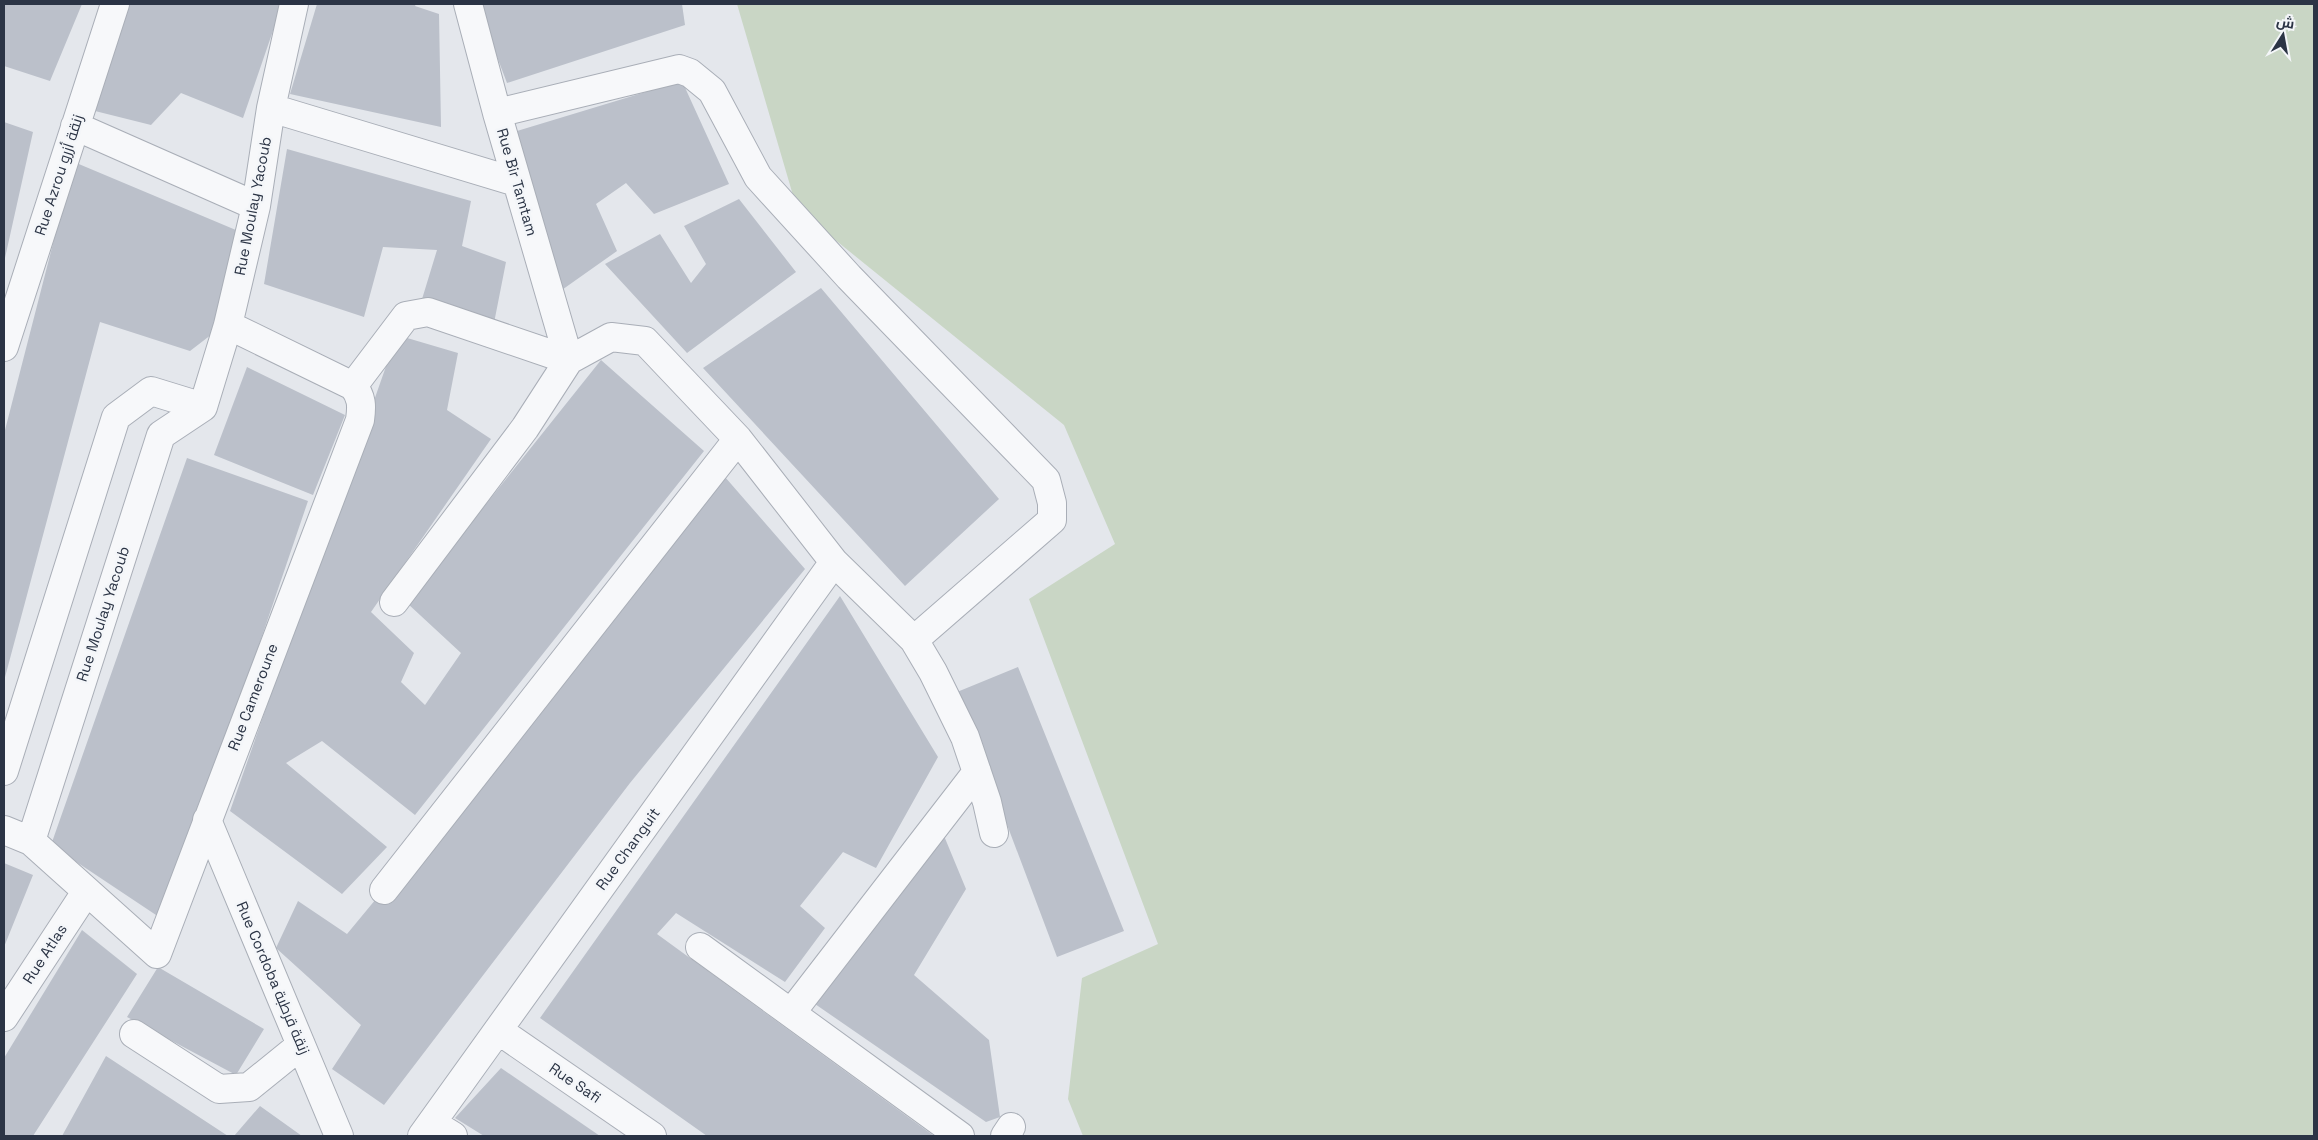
<svg xmlns="http://www.w3.org/2000/svg" width="2318" height="1140" viewBox="0 0 2318 1140" font-family="'Space Grotesk',Cairo,sans-serif">
<rect width="100%" height="100%" fill="#e4e7ec"/>
<path fill="#c9d6c5" d="M737 4H2314V1136H1083L1068 1099 1082 978 1158 944 1029 599 1115 544 1064 425 797 209Z"/>
<path fill="#bbc0ca" d="M4 4H82L50 81 4 66Z
M124 4H279L276 22 243 118 181 93 151 125 87 109Z
M317 4H416L415 6 439 14 441 127 290 94Z
M477 4H682L685 25 507 83Z
M682 81 729 184 654 214 626 183 596 204 617 251 559 292 517 131Z
M4 122 33 132 5 258H4Z
M287 149 471 201 462 246 506 262 494 323 419 309 437 250 383 247 364 317 264 284Z
M74 162 243 233 216 331 190 351 100 322 4 681V434Z
M739 199 796 272 687 353 605 264 660 234 691 283 706 264 684 226Z
M821 288 999 499 905 586 703 368Z
M397 335 458 353 447 410 491 439 371 612 414 653 401 682 425 705 461 653 407 603 601 360 704 451 415 815 322 741 286 763 387 847 342 894 230 811Z
M247 367 345 415 313 495 214 455Z
M187 458 308 501 165 921 51 845Z
M725 477 805 569 630 783 384 1105 332 1069 361 1025 276 948 298 901 347 934Z
M840 596 938 757 876 868 843 852 800 906 825 928 785 982 676 913 657 934 934 1136H707L540 1018Z
M1018 667 1124 931 1057 957 957 692Z
M942 831 966 889 914 975 989 1040 1000 1117 986 1122 815 1004Z
M4 863 33 875 4 947Z
M82 930 137 974 33 1136H4V1058Z
M158 967 264 1029 236 1075 127 1017Z
M106 1056 228 1136H62Z
M501 1068 600 1136H484L455 1118Z
M260 1106 302 1136H234Z"/>
<g fill="none" stroke-linecap="round" stroke-linejoin="round">
<defs>
<path id="minor" d="M468 4 497 113 569 360
M271 108 516 182
M497 113 679 69 690 73 712 91 758 177 849 277 1046 480 1052 503V520L914 640
M75 126 256 206
M4 347 115 4
M353 386 406 316 428 312 569 360
M394 602 525 428 569 360 611 337 645 341 738 439 834 562 914 640 933 672 965 737 987 802 994 833
M4 771 116 417 151 391 203 407
M207 820 339 1136
M4 830 31 841 157 954 360 420C362 406 362 397 353 386L228 325
M31 841 161 435 203 407 228 325 256 206 271 108 294 4
M384 890 738 439
M700 947 960 1136
M791 1013 977 772
M4 1017 86 892
M498 1030 652 1136
M134 1034 219 1089 249 1087 301 1045
M432 1123 453 1136
M422 1136 834 562
M1005 1136 1011 1127"/>
</defs>
<use href="#minor" stroke="#a9aeb7" stroke-width="30"/>
<use href="#minor" stroke="#f7f8fa" stroke-width="28"/>
</g>
<g text-anchor="middle" stroke-width="5" stroke-linejoin="round" paint-order="stroke">
<g font-size="15" fill="#2b3445" stroke="#f4f6f9">
<text transform="translate(59 175) rotate(-72)" y="5">Rue Azrou زنقة أزرو</text>
<text transform="translate(517 182) rotate(74)" y="5">Rue Bir Tamtam</text>
<text transform="translate(253 206) rotate(-79)" y="5">Rue Moulay Yacoub</text>
<text transform="translate(103 614) rotate(-72)" y="5">Rue Moulay Yacoub</text>
<text transform="translate(253 697) rotate(-69)" y="5">Rue Cameroune</text>
<text transform="translate(628 849) rotate(-54)" y="5">Rue Changuit</text>
<text transform="translate(45 954) rotate(-57)" y="5">Rue Atlas</text>
<text transform="translate(273 978) rotate(67)" y="5">Rue Cordoba زنقة قرطبة</text>
<text transform="translate(575 1083) rotate(34)" y="5">Rue Safi</text>
</g>
</g>
<rect width="2318" height="1140" fill="none" stroke="#2b3445" stroke-width="10"/>
<g transform="translate(2283 35) rotate(11)" stroke="#f4f6f9" stroke-width="4" paint-order="stroke">
<path d="M0-4L9 19L0 12L-9 19Z" fill="#2b3445"/>
<text y="-8" font-size="14" font-weight="bold" text-anchor="middle" fill="#2b3445">ش</text>
</g>
</svg>
